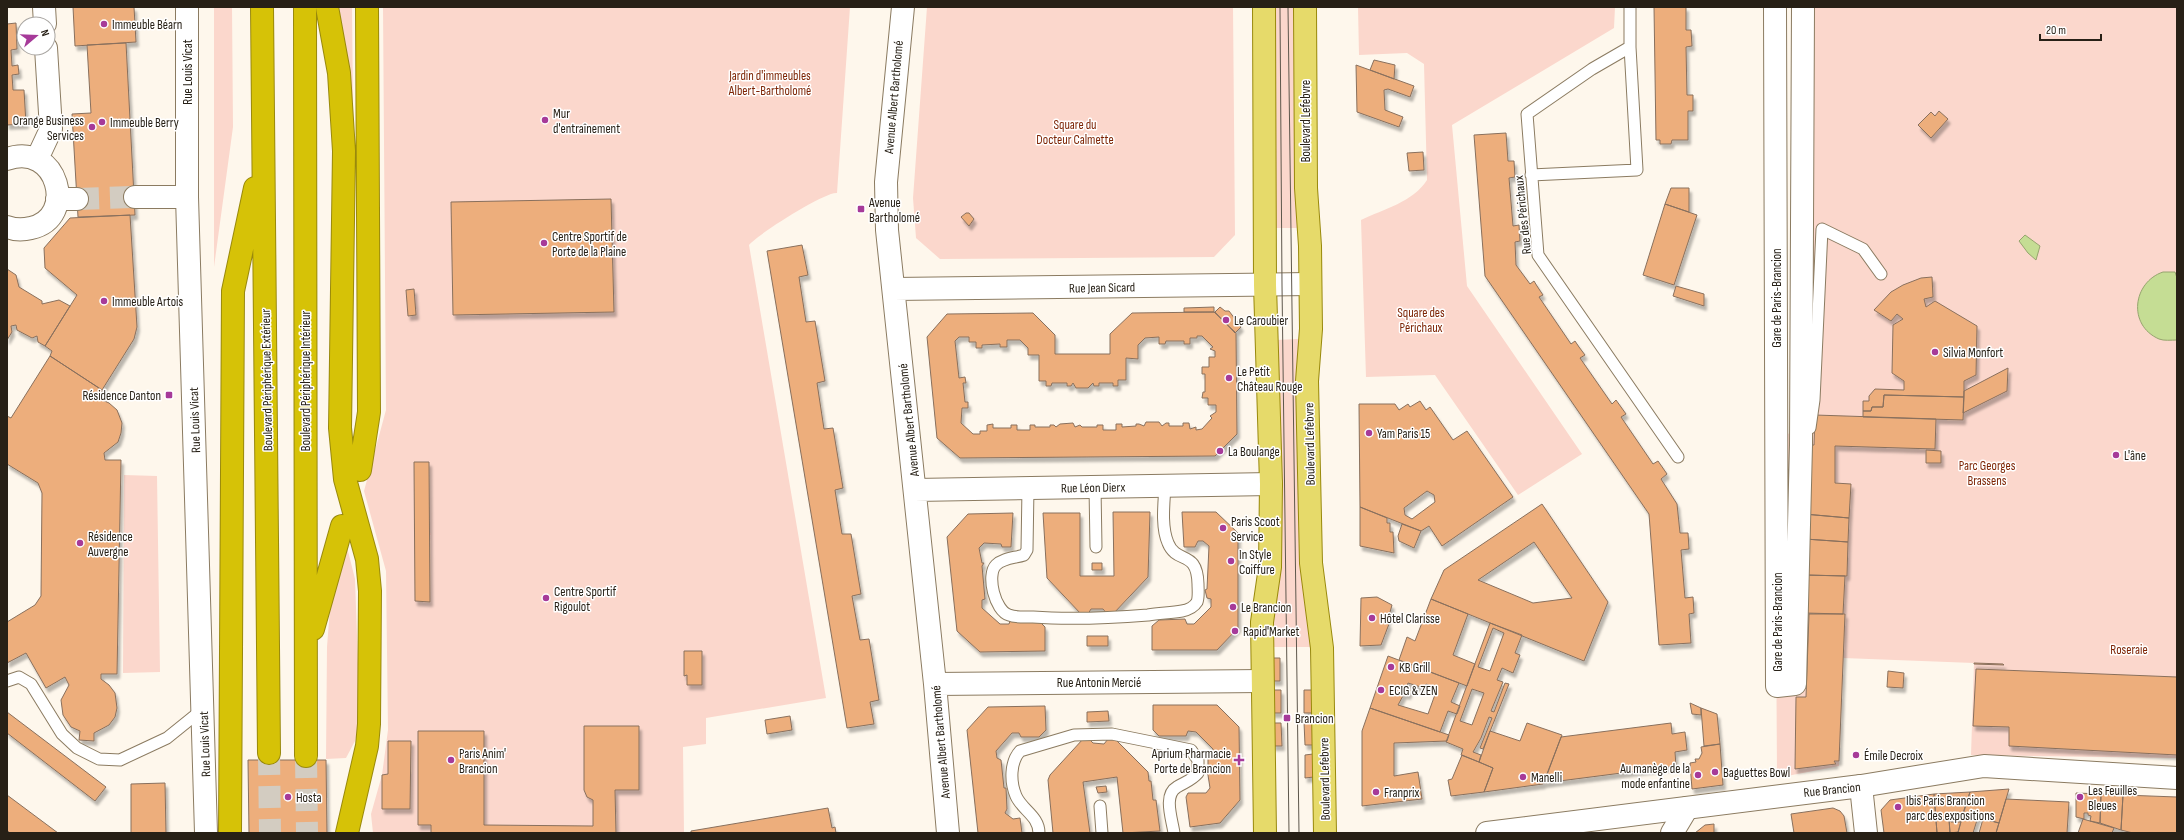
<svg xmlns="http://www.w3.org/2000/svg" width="2184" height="840" viewBox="0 0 2184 840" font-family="'Sofia Sans Condensed',sans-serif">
<defs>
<filter id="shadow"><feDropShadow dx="2.5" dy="4.5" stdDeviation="1" flood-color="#0004"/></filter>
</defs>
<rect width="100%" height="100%" fill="#fef7ec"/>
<path fill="#fbd7cc" d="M214 7H232L233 127 214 267Z
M339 7H352L353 102 350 103Z
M383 7H850L837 193C826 191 758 234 749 245L826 698 706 718V744L683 747 684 833H373L371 814 382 775 388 730 386 571 364 491 386 410Z
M927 7H1233L1235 235 1214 257 940 259 916 238 913 198Z
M1274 7H1295L1297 228H1275Z
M1358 7H1615L1614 28 1452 125 1467 286 1582 454 1518 495 1435 375 1366 377 1361 220C1384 209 1413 202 1427 180L1424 64 1407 53 1359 55Z
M1807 7H2177V758L1971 755 1974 663 1843 658 1839 766 1777 778 1775 433 1798 434Z
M1298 339 1301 570 1303 571 1312 647H1269L1276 340Z
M124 475 157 476 160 672 123 673Z
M346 543 355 579 360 721 355 741 346 758 326 759 327 647 331 595Z"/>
<path fill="#c5dd94" stroke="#96a46e" d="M2025 235 2040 246 2036 260 2028 253 2019 241Z
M2163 272H2175L2177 278V340C2171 340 2164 341 2159 339 2127 325 2133 282 2163 272Z"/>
<path fill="#edae7c" stroke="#89705d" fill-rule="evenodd" filter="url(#shadow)" d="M73 7H134L136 42 75 46Z
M1654 7H1686V30H1691L1692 46 1686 47 1687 95H1693V111H1688V140H1672L1671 144H1660V140H1656Z
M16 23 17 49 11 50 12 66 18 65 19 74 12 75 13 90H24L26 124 7 125V24Z
M126 43 135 215 78 217 72 114 91 113 87 45Z
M1374 60 1395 65 1394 79 1370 70Z
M1356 65 1414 86 1410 97 1388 89 1384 90 1385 110 1403 117 1399 127 1357 112Z
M1939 111 1948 119 1931 138 1918 125 1931 112 1935 116Z
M1506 133 1508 161H1514L1515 177 1509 178 1513 226 1519 225 1520 241 1515 242 1516 265 1530 284 1534 281 1537 286 1543 295 1539 297 1571 344 1575 341 1579 347 1585 355 1580 358 1612 404 1616 400 1626 414 1621 417 1653 464 1658 461 1667 474 1661 479 1677 504 1680 533H1688L1689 549 1681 550 1685 598 1693 597 1694 613 1689 614 1691 643 1659 645 1649 514 1485 276 1474 135Z
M1423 152 1424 170 1409 171 1407 153Z
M1671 188H1689V212L1665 204Z
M611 199 614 312 453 315 451 202Z
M1665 204 1697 215 1674 285 1643 275Z
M966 213H969L974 219 969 226 961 217Z
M130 215 137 327 134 339 102 390 50 356 52 351 45 346 77 295 45 268 44 248 70 218Z
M802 245 808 275 799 277 806 322 815 321 825 381 817 383 824 429 833 428 843 488 835 490 842 534H851L861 594 852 596 860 640 869 639 879 700 870 702 874 724 847 728 767 251Z
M7 269 16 275 19 287 42 301V304L59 300 70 306 45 346 38 342 37 336 32 338 17 330 16 325 11 326 12 332 7 340Z
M1932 277 1933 297 1924 299 1926 307 1935 301 1977 326 1976 375 1964 381V397L1884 395 1883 407H1872L1871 411H1863V401H1869V396L1875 389 1904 390V381L1892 373 1893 325 1903 319 1897 314 1891 321 1874 310 1891 292 1903 285 1921 278Z
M1676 286 1704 294V306L1673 296Z
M414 289 416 315 408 316 406 290Z
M1214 307V312H1184V308Z
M1220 307 1225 311H1229L1241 327 1235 333 1215 312Z
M1214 312 1236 333 1237 434 1215 456 960 458 937 438 927 337 947 314 1033 313 1055 335V354H1110V334L1132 313ZM1197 336H1202L1213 347 1210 349 1215 351V357H1209V367H1202V374H1205V392H1203L1202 398H1208V405H1216V412L1210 416 1212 418 1202 429 1196 430V427L1190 429 1189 423H1183V426H1169V423H1166L1162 426 1159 422H1146L1144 426 1139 424H1136V426L1122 427V424H1116V430H1103V425H1097V427H1082L1080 425 1075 427 1073 423 1060 424 1056 427 1054 425H1050V427H1035V425H1030V430H1017V425H1011V428H993V424L987 425V431H980V434H973L961 423 962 408H968V402H965L963 383H966L965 377 959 378 955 341 959 337H969V342H976V348H982V345L1000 344V347H1007V340H1020L1028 348V355H1039V381H1046V386H1051L1052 383H1067V386H1071L1073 383 1076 388H1088L1093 383 1094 386H1099V383H1113V386H1118V380H1126V358L1138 359V345L1145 338 1159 337V344H1165L1166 341H1184V344H1190V338H1197Z
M50 356 102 390 100 399 109 403 117 410 122 423 121 433 118 442 104 453 105 460H121L117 674H101V679L109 685 115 693 117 708 115 717 109 725 94 733V741L79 740 80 731 71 727 63 715 61 700 69 685 65 677 46 688 26 653 7 663V622L35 605 41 596 42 493 38 483 7 464V416L11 418Z
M2008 368 2007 391 1963 413 1964 391Z
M1884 395 1964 397 1963 420 1863 417V411H1871L1872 407H1883Z
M1420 401 1426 410 1430 407 1453 440 1467 431 1513 497 1442 546 1429 526 1421 531 1360 507 1359 404H1395L1399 410 1408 404 1410 407ZM1427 491 1434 495 1435 502 1412 519 1405 515 1404 508Z
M1815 415 1936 419 1935 449 1835 446V483L1851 484 1849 518 1804 514 1803 445H1814Z
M1926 450 1941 451V463H1926Z
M414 462H429L430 602 415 601Z
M1542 504 1608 602 1584 661 1431 599 1444 570ZM1534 542 1572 598 1533 603 1478 580Z
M1360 507 1387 518V523H1390V532H1393L1394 553 1360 546Z
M1113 512H1150L1148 577 1113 614H1107L1103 609H1091L1088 614H1081L1047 578 1043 513H1080V576H1114Z
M1182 512H1216L1238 533V628L1217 650H1152V626L1159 620 1185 619 1187 624H1194L1211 607V599L1207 598 1205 590 1207 589 1209 546 1203 541H1198L1195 547H1184Z
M1013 513 1011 547H1002L1001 544 984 543 979 548 982 563H984L982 566 985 599 982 600V608L1000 624H1009L1010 621 1038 620 1045 627V651L980 652 957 631 947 537 968 514Z
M1804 514 1849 518 1848 542 1805 539Z
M1402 524 1421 531 1414 548 1399 541 1398 536Z
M1805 539 1848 542 1847 576 1805 575Z
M1092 563H1102V570H1092Z
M1805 575 1845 576 1843 614 1805 613Z
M1377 597 1392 605 1387 623 1389 624 1381 645 1360 646 1361 598Z
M1431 599 1468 614 1453 655 1475 664 1467 686 1399 660 1407 637 1415 641Z
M1809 614H1845L1839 761H1834L1836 764 1795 769 1796 697H1806Z
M1490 623 1522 635 1515 653 1520 655 1513 673 1502 668 1497 680 1503 682 1491 711 1494 712 1505 683 1509 684 1483 749 1480 748 1492 718 1489 717 1481 738 1473 752 1481 755 1479 762 1461 755 1463 749 1446 742ZM1493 628 1504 633 1490 671 1478 667ZM1472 689 1484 693 1472 725 1460 721Z
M1087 636H1108V646H1087Z
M684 651H702V685H687V675L684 676Z
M1388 656 1459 683 1451 702 1460 706 1457 714 1448 711 1440 732 1370 708ZM1408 683 1424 688 1426 684 1437 689 1428 714 1398 705 1404 694 1408 695 1410 690 1406 689Z
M1271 658H1280V681H1272Z
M1974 663 2003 664 2004 665 1974 664Z
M1976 669 2177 677V755L2009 746V727L1973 726Z
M1888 671 1904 673 1903 688 1887 687Z
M1272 690H1281V713H1272Z
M1304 690H1312V713H1304Z
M1690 703 1701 708V715L1692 714Z
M1153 705H1217L1239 727 1240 800 1220 823 1190 827 1186 797 1188 793H1206L1210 788 1208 775 1206 773 1208 772V757L1213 755V749L1196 732 1188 731 1186 736H1159L1153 730Z
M1045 706 1046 730 1039 737H1021L1019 733H1012L996 751 997 758 1001 760 1004 788H1006L1007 809 1005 813 1013 819 1020 818 1022 833H978L967 730 988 707Z
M1370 708 1449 735 1447 741 1394 743V776L1418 772 1422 799 1362 806V731Z
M1701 708 1717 714 1720 744 1704 746Z
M1108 711 1109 721 1087 722V712Z
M7 712 106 787 95 801 7 733Z
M790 716 792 730 767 734 765 720Z
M1304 722H1313V745H1305Z
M1273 723H1281L1282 746H1273Z
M1527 723 1562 735 1543 784 1484 792 1493 768 1479 762 1490 731 1520 741Z
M1671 723 1672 734 1685 732 1687 750 1675 752 1676 766 1544 783 1561 737Z
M584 726H639V790H615L616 833H431V825H418V731H484V825L593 826V800L587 797 584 790Z
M1083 739H1089L1093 743 1104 744 1108 739H1115L1148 772 1149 781H1151L1153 800H1156L1160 831 1123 833 1117 777 1083 782 1090 833H1053L1048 780 1050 775Z
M388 741H411L410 809H382V775L388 774Z
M1720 744 1723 785 1692 789 1690 763 1696 762 1695 759H1699L1702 753 1701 747Z
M1313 754 1314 777 1305 778V755Z
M1462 755 1493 768 1484 792 1451 796 1448 780 1452 779Z
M248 760H326L327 833H249Z
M165 783 166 833H131V784Z
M1106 786 1107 792 1098 793 1096 787Z
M2009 789 1999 823 1963 813 1970 792Z
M1970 792 1962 818 1936 820 1934 794Z
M2076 793 2101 794 2100 823 2090 821 2091 816 2088 815V813H2084V819L2076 817Z
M1934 794 1937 833H1884L1881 810 1890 800Z
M2101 794 2123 795 2121 830 2100 823Z
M7 795 58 833H10L7 830Z
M2123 795 2177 797V833H2133L2121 830Z
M2006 799 2069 802 2067 833H1996Z
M828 808 832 828 835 827 836 833H691V831Z
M1833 808 1840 811 1844 816 1847 833H1794L1791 814Z
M1963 813 1978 817 1973 833H1958Z
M1949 819 1950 833H1937L1936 820Z
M1949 819 1951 822H1961L1958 832 1950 833Z
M1983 819 1999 823 1996 833H1979Z
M2083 819 2114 828 2112 833H2078Z
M1714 824V833H1695L1705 825Z"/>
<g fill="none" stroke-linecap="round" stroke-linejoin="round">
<path stroke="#d3ccc1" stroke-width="22" stroke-dasharray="22 11" stroke-linecap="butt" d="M77 199 135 197"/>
<path stroke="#d3ccc1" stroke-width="22" stroke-dasharray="22 11" stroke-linecap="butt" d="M269 753 270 833
M306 756 307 833"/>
<defs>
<path id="lane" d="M1630 7V47L1592 69 1527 114 1538 255 1678 457
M1531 175 1637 170 1630 47
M1810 428 1814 400 1822 229 1863 249 1881 274
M1095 487 1096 547
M1028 488 1027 550 1024 555C1015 558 1003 558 996 565 986 575 995 611 1009 615 1016 618 1026 617 1033 617 1072 620 1110 618 1148 615 1159 613 1171 613 1182 611 1187 610 1194 607 1197 602 1199 597 1198 589 1198 584 1197 549 1177 565 1168 543 1161 527 1164 503 1165 486
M7 681 19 677 31 684 62 734 77 748 99 759 120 760 167 738 203 709
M1100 806 1102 833
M1039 833C1039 816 1022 810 1016 796 1010 782 1010 762 1020 751L1074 735 1112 734 1191 750 1198 760V773C1191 781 1185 782 1177 787 1163 795 1172 819 1174 833"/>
<path id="street" d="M44 7 45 24
M903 7 886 182 887 230 935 684 948 833
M1775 7 1777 686 1795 684 1801 445 1803 7
M7 159C58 141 78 218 31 228 23 230 15 230 7 227
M37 159 51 129 46 48
M135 197H187
M57 199H77
M894 289 1310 284
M915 490 1271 484
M935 684 1262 681
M1861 786 1866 833
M1672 833 1687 808"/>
<path id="secondary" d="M187 7V197L206 833
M1487 833 1861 786 1984 766 2177 778"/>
<path id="primary" d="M1264 7 1265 285 1271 484 1270 567 1262 622 1265 833
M1305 7 1306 188 1310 246 1311 329 1307 381 1311 563 1322 648 1325 833"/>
<path id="highway" d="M262 7 269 753
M305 7 306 756
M327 7 339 73 344 151 340 428 345 479 367 559 370 591 369 724 367 746 347 833
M360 470 369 412 367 7
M313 629 342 526
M230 833 233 291 255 188"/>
</defs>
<use href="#lane" stroke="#8b7b61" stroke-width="13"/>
<use href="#street" stroke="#8b7b61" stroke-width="24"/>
<use href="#secondary" stroke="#8b7b61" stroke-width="24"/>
<use href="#primary" stroke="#99890c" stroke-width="24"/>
<use href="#highway" stroke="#99890c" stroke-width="24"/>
<use href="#lane" stroke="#fff" stroke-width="11"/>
<use href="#street" stroke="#fff" stroke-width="22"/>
<use href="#secondary" stroke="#fff" stroke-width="22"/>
<use href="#primary" stroke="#e6da6a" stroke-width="22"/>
<use href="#highway" stroke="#d6c207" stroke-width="22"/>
<path stroke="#5e574c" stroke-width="1" d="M1280 7 1282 285 1289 833
M1288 7 1299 833"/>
</g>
<g fill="#a63a99" stroke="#fff" stroke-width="1.5">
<circle cx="104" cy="24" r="4"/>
<circle cx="545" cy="120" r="4"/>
<circle cx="102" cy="122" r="4"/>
<circle cx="92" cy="127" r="4"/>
<rect x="857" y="205" width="8" height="8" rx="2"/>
<circle cx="544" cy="243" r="4"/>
<circle cx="104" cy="301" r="4"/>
<circle cx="1226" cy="320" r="4"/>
<circle cx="1935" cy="352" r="4"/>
<circle cx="1229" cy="378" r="4"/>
<rect x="165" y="391" width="8" height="8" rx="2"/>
<circle cx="1369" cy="433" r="4"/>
<circle cx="1220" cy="451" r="4"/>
<circle cx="2116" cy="455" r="4"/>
<circle cx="1223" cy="528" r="4"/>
<circle cx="80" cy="543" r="4"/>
<circle cx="1231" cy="561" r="4"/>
<circle cx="546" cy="598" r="4"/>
<circle cx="1233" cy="607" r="4"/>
<circle cx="1372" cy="618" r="4"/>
<circle cx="1235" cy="631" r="4"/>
<circle cx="1391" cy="667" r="4"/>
<circle cx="1381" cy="690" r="4"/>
<rect x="1283" y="714" width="8" height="8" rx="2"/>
<circle cx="1856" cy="755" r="4"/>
<circle cx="451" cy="760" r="4"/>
<path d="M1237 754h4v4h4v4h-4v4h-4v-4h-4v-4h4z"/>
<circle cx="1715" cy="772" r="4"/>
<circle cx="1698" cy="775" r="4"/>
<circle cx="1523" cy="777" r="4"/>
<circle cx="1376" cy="792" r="4"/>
<circle cx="288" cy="797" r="4"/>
<circle cx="2080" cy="797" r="4"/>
<circle cx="1898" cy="807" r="4"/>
</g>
<g text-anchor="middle" stroke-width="3" stroke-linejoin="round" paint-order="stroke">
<g font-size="13" fill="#272016" stroke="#fff" text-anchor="start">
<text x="112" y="29">Immeuble Béarn</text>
<text x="553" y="118">Mur<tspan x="553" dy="15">d'entraînement</tspan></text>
<text x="84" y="125" text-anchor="end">Orange Business<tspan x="84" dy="15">Services</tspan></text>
<text x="110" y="127">Immeuble Berry</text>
<text x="869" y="207">Avenue<tspan x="869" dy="15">Bartholomé</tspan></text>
<text x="552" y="241">Centre Sportif de<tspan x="552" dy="15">Porte de la Plaine</tspan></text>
<text x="112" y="306">Immeuble Artois</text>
<text x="1234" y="325">Le Caroubier</text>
<text x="1943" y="357">Silvia Monfort</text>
<text x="1237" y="376">Le Petit<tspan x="1237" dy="15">Château Rouge</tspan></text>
<text x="161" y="400" text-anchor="end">Résidence Danton</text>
<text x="1377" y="438">Yam Paris 15</text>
<text x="1228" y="456">La Boulange</text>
<text x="2124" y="460">L'âne</text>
<text x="1231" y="526">Paris Scoot<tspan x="1231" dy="15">Service</tspan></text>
<text x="88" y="541">Résidence<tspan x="88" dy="15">Auvergne</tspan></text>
<text x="1239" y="559">In Style<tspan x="1239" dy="15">Coiffure</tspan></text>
<text x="554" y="596">Centre Sportif<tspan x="554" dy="15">Rigoulot</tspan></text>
<text x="1241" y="612">Le Brancion</text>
<text x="1380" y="623">Hôtel Clarisse</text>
<text x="1243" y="636">Rapid'Market</text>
<text x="1399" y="672">KB Grill</text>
<text x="1389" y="695">ECIG &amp; ZEN</text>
<text x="1295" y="723">Brancion</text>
<text x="459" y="758">Paris Anim'<tspan x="459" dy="15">Brancion</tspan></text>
<text x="1231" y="758" text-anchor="end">Aprium Pharmacie<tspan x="1231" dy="15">Porte de Brancion</tspan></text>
<text x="1864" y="760">Émile Decroix</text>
<text x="1690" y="773" text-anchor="end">Au manège de la<tspan x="1690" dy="15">mode enfantine</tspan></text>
<text x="1723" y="777">Baguettes Bowl</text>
<text x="1531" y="782">Manelli</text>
<text x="2088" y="795">Les Feuilles<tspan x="2088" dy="15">Bleues</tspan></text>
<text x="1384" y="797">Franprix</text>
<text x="296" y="802">Hosta</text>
<text x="1906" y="805">Ibis Paris Brancion<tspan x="1906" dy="15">parc des expositions</tspan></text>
</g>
<g font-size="13" fill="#272016" stroke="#fff">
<text transform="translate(187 72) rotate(-90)" y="5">Rue Louis Vicat</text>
<text transform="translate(893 97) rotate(-85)" y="5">Avenue Albert Bartholomé</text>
<text transform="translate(1305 121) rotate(-90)" y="5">Boulevard Lefebvre</text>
<text transform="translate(1522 215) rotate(-96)" y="5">Rue des Périchaux</text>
<text transform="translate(1102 287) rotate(-1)" y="5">Rue Jean Sicard</text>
<text transform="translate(1776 298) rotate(-90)" y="5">Gare de Paris-Brancion</text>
<text transform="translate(266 380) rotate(-91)" y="5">Boulevard Périphérique Extérieur</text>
<text transform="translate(305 381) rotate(-90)" y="5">Boulevard Périphérique Intérieur</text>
<text transform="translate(194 420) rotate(-92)" y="5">Rue Louis Vicat</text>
<text transform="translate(908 420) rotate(-96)" y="5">Avenue Albert Bartholomé</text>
<text transform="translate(1309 444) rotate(-91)" y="5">Boulevard Lefebvre</text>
<text transform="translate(1093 487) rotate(-1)" y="5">Rue Léon Dierx</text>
<text transform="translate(1777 622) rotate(-90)" y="5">Gare de Paris-Brancion</text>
<text x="1099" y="687">Rue Antonin Mercié</text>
<text transform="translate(940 742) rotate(-95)" y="5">Avenue Albert Bartholomé</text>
<text transform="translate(204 744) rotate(-92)" y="5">Rue Louis Vicat</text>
<text transform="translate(1324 779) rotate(-91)" y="5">Boulevard Lefebvre</text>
<text transform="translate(1832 789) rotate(-6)" y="5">Rue Brancion</text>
</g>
<g font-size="13" fill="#7d2404" stroke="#fff">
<text x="770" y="80">Jardin d'immeubles<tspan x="770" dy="15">Albert-Bartholomé</tspan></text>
<text x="1075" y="129">Square du<tspan x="1075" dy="15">Docteur Calmette</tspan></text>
<text x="1421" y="317">Square des<tspan x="1421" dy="15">Périchaux</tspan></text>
<text x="1987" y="470">Parc Georges<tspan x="1987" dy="15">Brassens</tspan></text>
<text x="2129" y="654">Roseraie</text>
</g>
</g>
<rect width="2184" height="840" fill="none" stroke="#272016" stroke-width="16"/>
<g transform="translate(36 36) rotate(71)"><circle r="19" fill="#ffffff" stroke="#a9a6a2"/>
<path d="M0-3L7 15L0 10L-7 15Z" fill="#a63a99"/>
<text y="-6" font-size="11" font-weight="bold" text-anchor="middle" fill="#272016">N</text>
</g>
<path d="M2040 34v6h61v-6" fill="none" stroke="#272016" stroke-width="2"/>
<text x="2046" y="34" font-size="12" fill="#272016" stroke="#ffffff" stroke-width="3" paint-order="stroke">20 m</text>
</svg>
